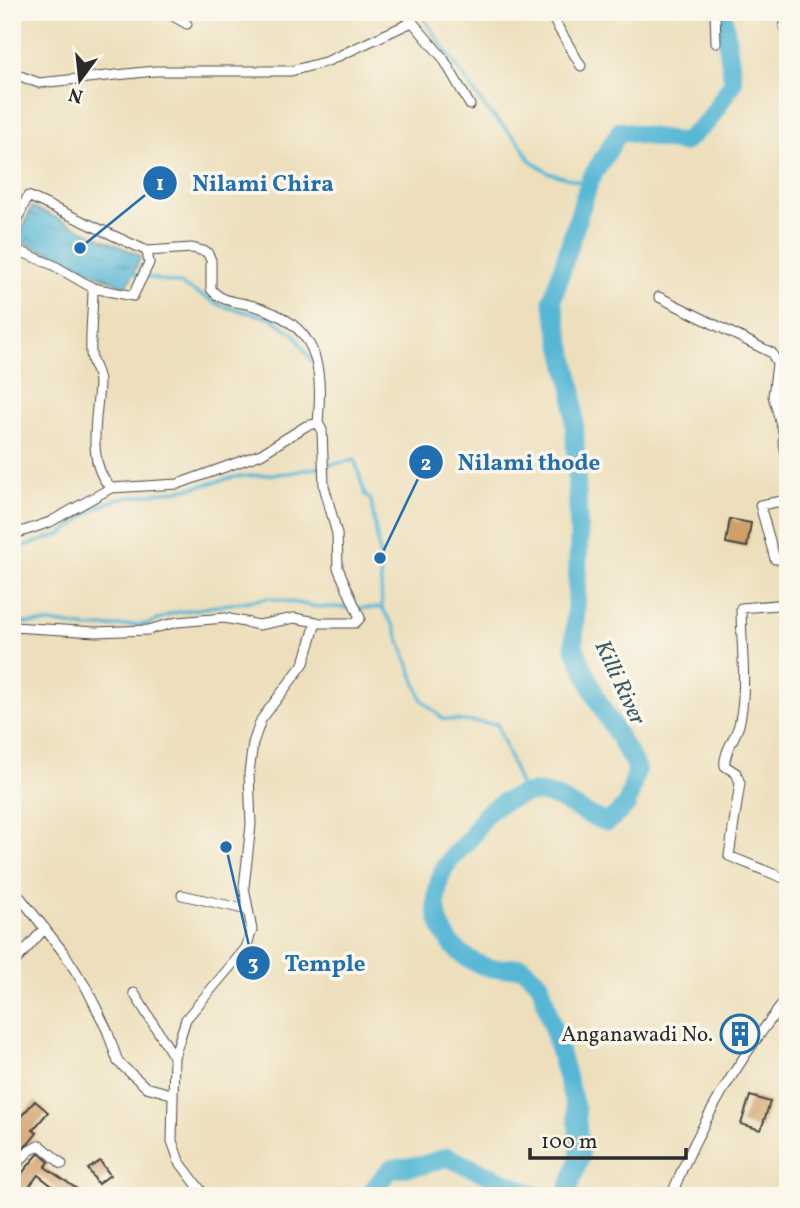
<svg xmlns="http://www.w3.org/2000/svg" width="800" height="1208" viewBox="0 0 800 1208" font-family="Vollkorn,serif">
<defs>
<pattern id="water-ripples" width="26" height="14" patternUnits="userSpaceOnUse" patternTransform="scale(1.75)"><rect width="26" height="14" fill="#57b7d5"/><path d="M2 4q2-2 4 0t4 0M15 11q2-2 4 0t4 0" fill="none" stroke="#4895ad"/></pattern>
</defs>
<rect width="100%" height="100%" fill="#fbf7ec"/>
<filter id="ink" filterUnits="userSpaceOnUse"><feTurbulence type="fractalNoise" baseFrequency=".0143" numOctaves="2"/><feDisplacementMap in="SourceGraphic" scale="14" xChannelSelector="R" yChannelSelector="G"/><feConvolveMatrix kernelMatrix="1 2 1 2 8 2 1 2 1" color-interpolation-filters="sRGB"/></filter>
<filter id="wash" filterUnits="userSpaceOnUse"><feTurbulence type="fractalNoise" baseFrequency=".00686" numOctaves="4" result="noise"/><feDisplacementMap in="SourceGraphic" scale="28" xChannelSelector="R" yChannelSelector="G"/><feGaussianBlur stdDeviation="1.57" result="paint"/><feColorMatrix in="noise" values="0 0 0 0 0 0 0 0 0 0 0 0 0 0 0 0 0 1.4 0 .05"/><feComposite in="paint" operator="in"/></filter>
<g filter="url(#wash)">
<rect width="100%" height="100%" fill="#eddfbc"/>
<path fill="url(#water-ripples)" stroke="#417180" stroke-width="2" d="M32 207 141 256 127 287 18 240Z"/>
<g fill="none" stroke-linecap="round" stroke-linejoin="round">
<path stroke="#57b7d5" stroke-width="3.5" d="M419 12 487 110 520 143 530 160 549 173 588 184
M133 274 180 284 222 306 271 318 295 335 312 362
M12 550 62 534 97 507 118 499 192 488 235 477 289 473 355 460 365 495 371 500 380 558 382 608 395 628 422 700 443 719 497 724 524 796
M12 623H57L88 628 148 624 173 613 268 598 318 607 382 608
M535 1196V1195"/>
<path stroke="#57b7d5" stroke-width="19" d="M368 1196 390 1169 424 1165 447 1157 536 1196
M566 1196 580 1157 576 1110 540 983 522 967C512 967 499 970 490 968 446 955 426 916 442 873 447 860 463 847 472 836 477 829 480 819 486 814 499 802 523 791 540 793 566 796 583 817 608 822L627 805 637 769 597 699 574 646 579 539 573 392 552 301 590 180 620 131 683 143 709 120 733 82 723 12"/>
</g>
<g id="blocks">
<path fill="#d09f6b" d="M730 519 751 523 747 547 726 543Z
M750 1096 770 1102 761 1130 741 1124Z
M35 1101 48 1112 33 1130 37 1133 29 1143 12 1159V1126Z
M39 1153 49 1162 45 1167 87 1196H65L38 1175 22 1196 12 1193V1185Z
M100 1161 110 1175 98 1184 88 1169Z"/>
</g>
</g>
<g filter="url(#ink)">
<use href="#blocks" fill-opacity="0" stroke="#484641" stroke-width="2"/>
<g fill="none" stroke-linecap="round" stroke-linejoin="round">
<defs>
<path id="minor" d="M166 12 187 24
M404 12 443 58 470 105
M549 12 581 66
M715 12 716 43
M784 26 788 30
M12 73 39 83 155 71H291L328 61 410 23
M12 230 28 196 147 251 149 263 133 296 93 288
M12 248 53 265 93 288C93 309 90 332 91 353 91 364 99 371 99 383 98 416 85 462 111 488L178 484 261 454 306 426 318 423 322 430 324 486 337 534 338 568 360 618 355 623H316L304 663 261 720 253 743 249 773 251 825 244 887 252 930 246 948 186 1019 174 1057 172 1141 179 1161 205 1196
M147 251 192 248 207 252 211 260V289C222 303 237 301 254 306 318 324 323 364 318 423
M659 297 772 353 777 364 773 396 784 435
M786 434 783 441 788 460
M788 500 760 505 775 559H788
M12 535 50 522 111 488
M788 604 741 608C741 646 748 688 739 725 735 739 723 753 725 766L736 773 740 783 729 856 788 880
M12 627 96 632 148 630 177 622 225 618 259 625 294 618 317 622
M12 887 64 953 87 989 107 1030 118 1062 146 1087 171 1094
M182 895 248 910
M12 965 45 928
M134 993 174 1057
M12 1170 29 1151 40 1145 62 1164
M671 1196C701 1121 738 1060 788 997"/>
</defs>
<use href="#minor" stroke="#484641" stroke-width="11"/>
<use href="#minor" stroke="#fff" stroke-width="9"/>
</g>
</g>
<defs>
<symbol id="building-ring" viewBox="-11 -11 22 22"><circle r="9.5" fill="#fbf7ec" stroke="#1f6fb2" stroke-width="1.5"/><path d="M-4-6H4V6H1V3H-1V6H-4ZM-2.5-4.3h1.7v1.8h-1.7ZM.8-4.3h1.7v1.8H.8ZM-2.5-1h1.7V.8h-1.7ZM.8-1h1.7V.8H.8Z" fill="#1f6fb2"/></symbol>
</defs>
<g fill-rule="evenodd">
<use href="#building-ring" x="718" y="1012" width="44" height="44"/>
</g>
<g text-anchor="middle" stroke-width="7" stroke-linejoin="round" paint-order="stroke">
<g font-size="21" fill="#2b2b2b" stroke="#fbf7ec" text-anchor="end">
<text x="713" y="1041">Anganawadi No.</text>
</g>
<g font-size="23" font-style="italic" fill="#3a5c66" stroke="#fbf7ec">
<text transform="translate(621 682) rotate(65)" y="8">Killi River</text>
</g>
</g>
<path fill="none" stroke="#1f6fb2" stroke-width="2.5" d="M80 248L160 183M380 558L426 462M226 847L253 963"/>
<g fill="#1f6fb2" stroke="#fbf7ec" stroke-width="2.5">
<circle cx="80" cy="248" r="7"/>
<circle cx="380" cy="558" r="7"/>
<circle cx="226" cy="847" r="7"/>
<circle cx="160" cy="183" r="18"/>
<circle cx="426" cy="462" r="18"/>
<circle cx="253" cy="963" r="18"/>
</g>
<g font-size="21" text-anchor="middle" font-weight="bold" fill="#fff">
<text x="160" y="190">1</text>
<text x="426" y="470">2</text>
<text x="253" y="970">3</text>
</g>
<g font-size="23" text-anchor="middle" font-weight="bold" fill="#1f6fb2" stroke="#fbf7ec" stroke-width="7" stroke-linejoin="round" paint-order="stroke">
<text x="263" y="191">Nilami Chira</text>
<text x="529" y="470">Nilami thode</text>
<text x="325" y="971">Temple</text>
</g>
<rect width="800" height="1208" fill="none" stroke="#fbf7ec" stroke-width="42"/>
<g transform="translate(80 80) rotate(195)" stroke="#fbf7ec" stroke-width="5" paint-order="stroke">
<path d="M0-5L12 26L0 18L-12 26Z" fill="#2b2b2b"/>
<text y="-10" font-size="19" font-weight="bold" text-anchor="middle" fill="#2b2b2b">N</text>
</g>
<path d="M530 1148v10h156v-10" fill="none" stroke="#2b2b2b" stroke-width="3.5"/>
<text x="541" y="1148" font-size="21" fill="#2b2b2b" stroke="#fbf7ec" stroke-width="5" paint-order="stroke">100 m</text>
</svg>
